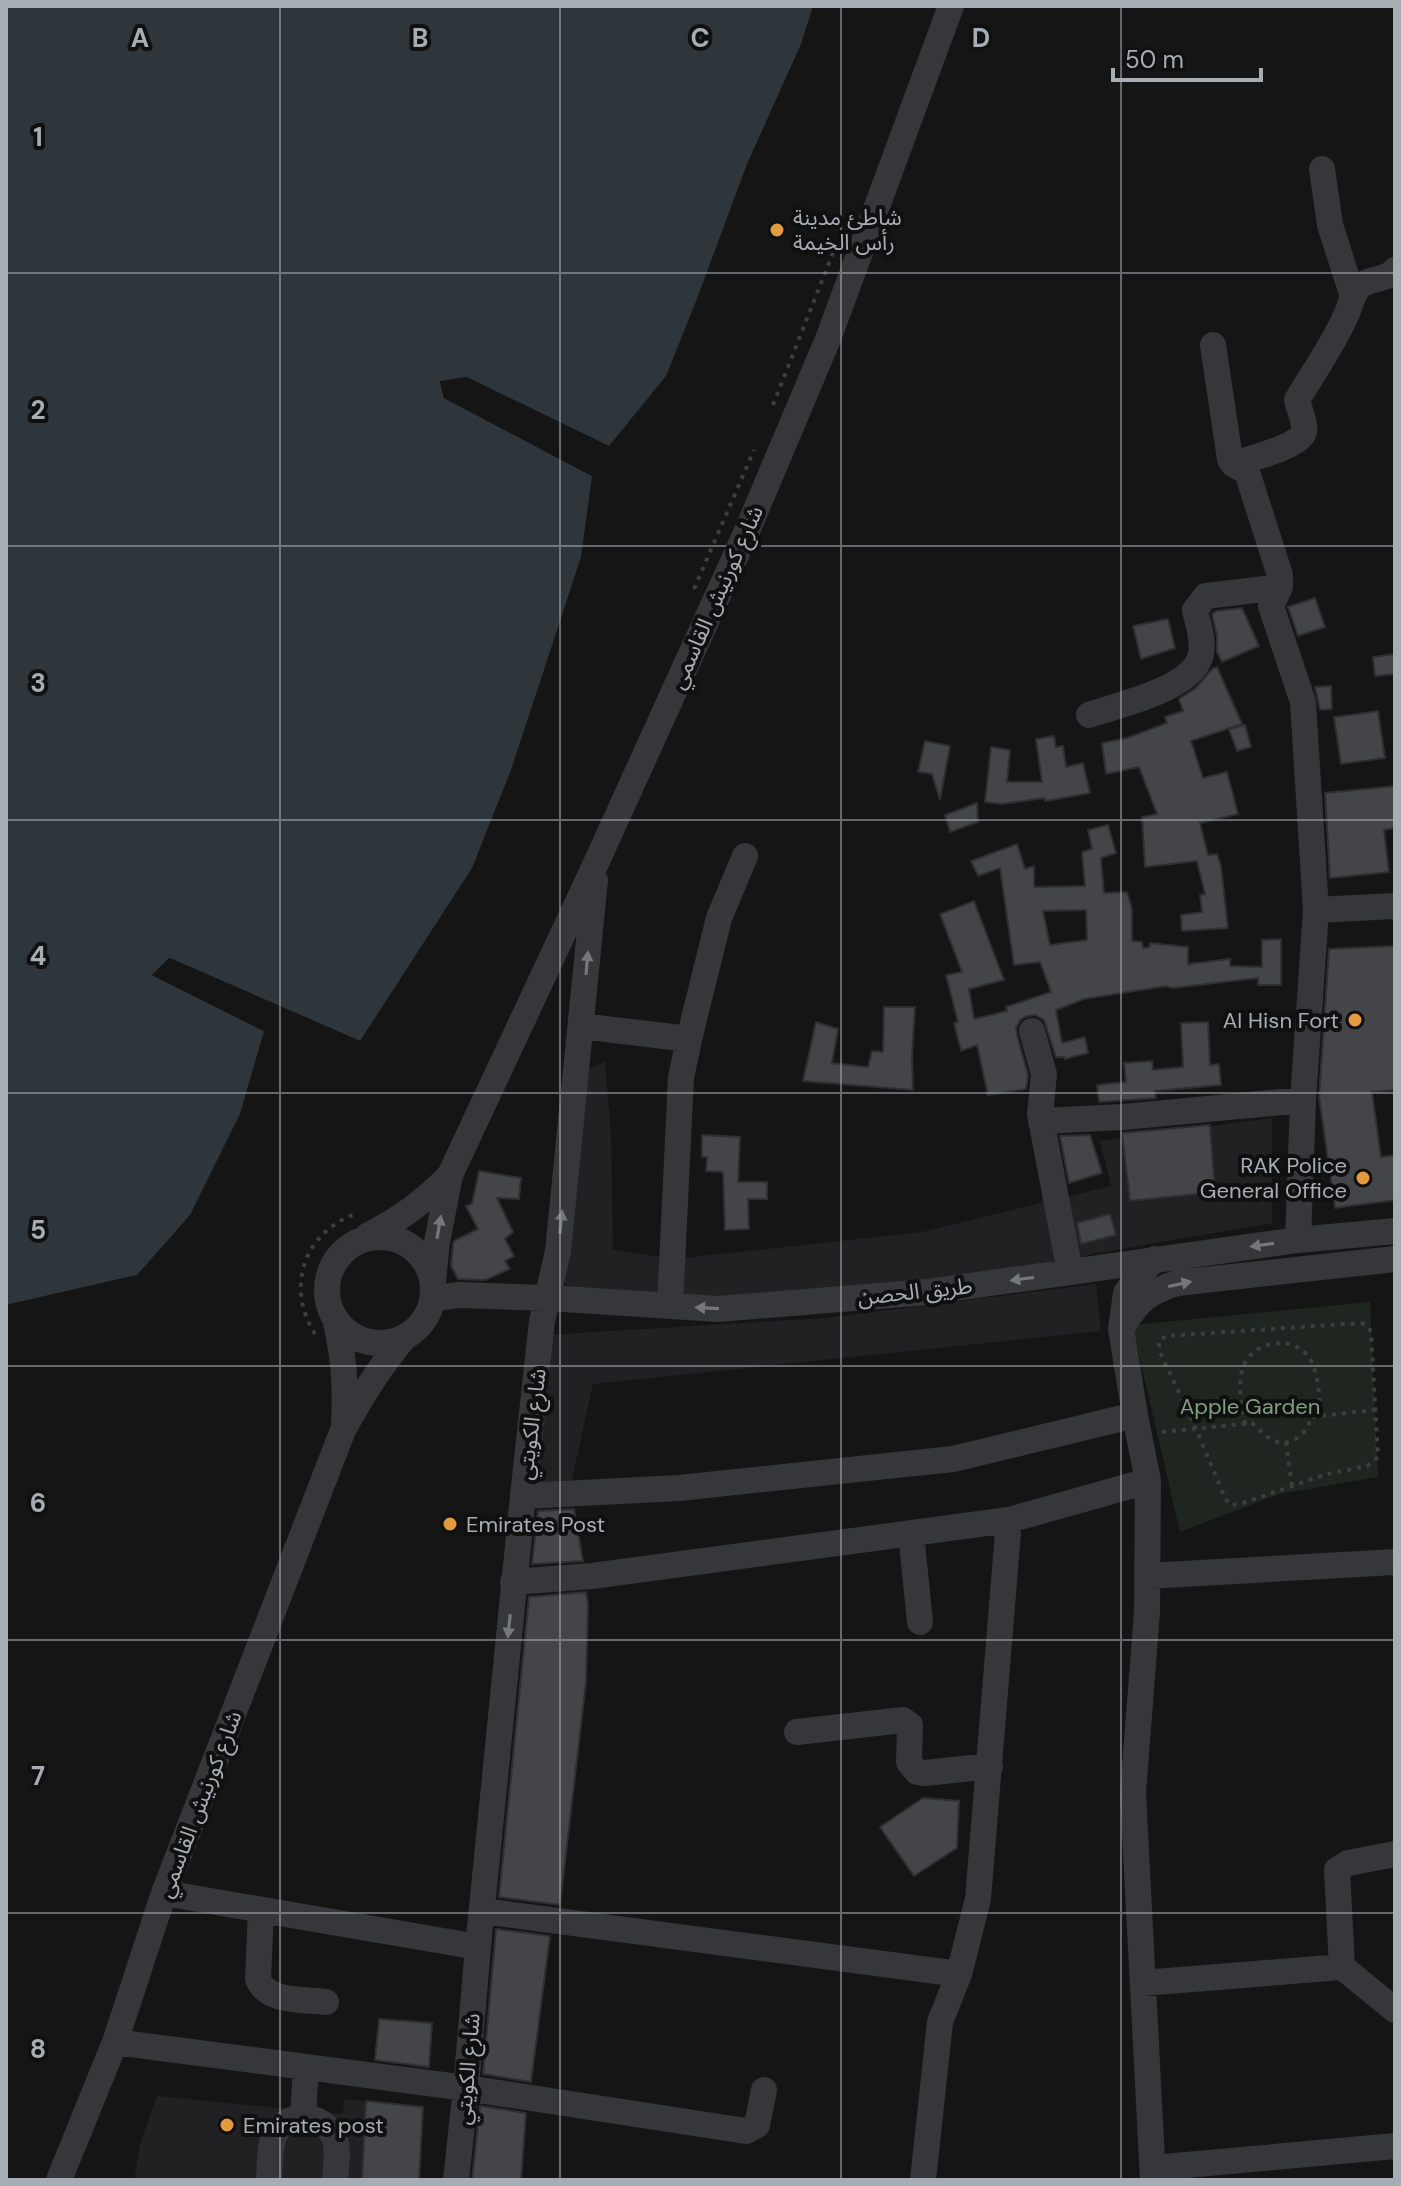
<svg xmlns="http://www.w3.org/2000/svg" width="1401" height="2186" viewBox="0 0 1401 2186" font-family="'DM Sans','Noto Sans Arabic',sans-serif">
<rect width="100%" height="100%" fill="#151516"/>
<path fill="#212123" d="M605 1061 611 1135 613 1250 675 1259 922 1232 1111 1186 1100 1141 1272 1118V1223L1087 1255 981 1282 749 1298 571 1291 560 1276 585 1071Z
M1096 1284 1101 1331 593 1384 571 1484 529 1486 544 1335 825 1318Z
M157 2096 342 2114 345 2099 423 2107 419 2180H134L140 2144Z"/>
<path fill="#1f261f" d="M1370 1302 1378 1477 1279 1494 1180 1532 1132 1325Z"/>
<path fill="#2e363b" d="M6 6H813L801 44 747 164 698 296 666 376 609 446 467 377 440 382 444 398 592 476 581 557 511 770 472 868 360 1041 169 958 152 975 264 1031 240 1114 190 1215 137 1275 6 1305Z"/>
<path fill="#151516" d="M466 377 612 448 607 450 466 381 445 384 447 396 594 473 596 478 444 398 440 381Z
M170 958 360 1041 364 1043 359 1045 170 962 159 974 266 1027 268 1033 152 975Z
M137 1275H143L138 1279 6 1309V1305Z"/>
<path fill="#444549" stroke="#2f2f32" stroke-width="2" fill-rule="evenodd" d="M1315 598 1325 627 1298 636 1288 607Z
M1242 608 1259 646 1222 662 1217 652V636L1212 614 1216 611Z
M1168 619 1175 648 1141 659 1133 626Z
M1395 654V674L1375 676 1373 657Z
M1217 667 1242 724 1191 741 1203 778 1227 772 1238 814 1200 823 1208 855 1217 854 1221 866 1228 928 1182 931 1181 915 1202 912 1200 895 1205 894 1197 861 1145 867 1142 817 1157 814 1139 767 1106 774 1102 743 1127 738 1167 723 1165 717 1183 711 1179 699 1196 688 1212 669Z
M1331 686 1332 709 1320 710 1315 687Z
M1378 711 1385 758 1341 764 1334 717Z
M1245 725 1251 747 1237 751 1229 729Z
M1054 736 1056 747 1063 746 1066 767 1083 763 1090 793 1045 801 1044 798 1001 804 985 802 991 747 1010 750 1007 782H1042L1036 739Z
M925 741 950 746 940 800 932 774 918 772Z
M1395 786V828L1384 830 1389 872 1330 878 1325 793Z
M977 803 978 822 950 832 945 815Z
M1108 825 1116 853 1101 858 1104 893 1127 892 1132 909V941L1142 942 1143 948 1150 947V943L1188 947V964L1230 959V966L1262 967V940L1281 939V985H1258V978L1173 988 1166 986 1084 999 1056 1010 1062 1043 1085 1037 1088 1053 1065 1059 1064 1057H1056L1044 1020 1035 1015 1027 1016 1020 1020 1016 1028 1017 1035 1028 1075 1026 1089 988 1095 977 1045 961 1051 954 1023 958 1022 946 975 962 972 940 914 974 901 1004 980 969 989 974 1019 1007 1011 1006 1007 1051 992 1040 962 1014 965 1000 868 978 876 971 861 1017 844 1025 869 1034 866V887L1085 886 1082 852 1092 849 1088 830ZM1086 910 1087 940 1050 945 1043 911Z
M1395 946V1090L1372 1092 1381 1157 1395 1155V1200L1335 1208 1319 1097 1329 949Z
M884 1007H915L912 1056 913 1090 803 1081 816 1022 838 1029 832 1063 868 1067 872 1051 883 1052Z
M1208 1022 1210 1065 1219 1064 1221 1085 1155 1091 1156 1098 1099 1102 1097 1085 1126 1082 1124 1063 1152 1061 1153 1070 1183 1067 1181 1023Z
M1210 1125 1215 1192 1130 1201 1122 1133Z
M702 1135 740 1137 738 1182H767V1199H748L749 1229 725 1230 723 1172 706 1171 707 1157H702Z
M1090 1135 1102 1173 1069 1183 1060 1136Z
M479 1171 521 1178 519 1199 497 1198 513 1232 505 1239 514 1256 505 1261 510 1269 485 1280 458 1279 451 1266 453 1244 454 1241 478 1229 466 1206 472 1204Z
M1110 1214 1116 1235 1081 1244 1077 1223Z
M574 1509 583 1561 532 1564 538 1511Z
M586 1592 588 1604 586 1682 560 1905 499 1897 529 1597Z
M923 1798 959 1801 957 1848 914 1876 880 1827Z
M496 1929 550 1936 531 2082 483 2074Z
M379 2019 432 2023 429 2067 375 2060Z
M366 2101 423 2107 419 2180H362Z
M480 2106 526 2113 521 2180H472Z"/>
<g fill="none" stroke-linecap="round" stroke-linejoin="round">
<path stroke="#3c3e42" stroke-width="4" stroke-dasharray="4 6" stroke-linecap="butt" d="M773 405 840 235
M694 589 754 450
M1361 1323 1367 1325 1371 1332 1378 1457 1367 1466 1327 1474 1240 1504 1230 1505 1225 1498 1196 1429 1159 1350V1341L1166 1336Z
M315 1334C285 1287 304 1231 358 1213
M1245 1424C1242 1405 1237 1385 1243 1367 1253 1340 1295 1334 1310 1359 1319 1374 1319 1399 1321 1415
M1162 1432 1252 1423C1266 1435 1276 1450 1297 1438 1299 1436 1305 1431 1307 1429 1309 1425 1309 1421 1311 1417L1375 1410
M1286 1442 1292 1486"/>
<path stroke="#36373b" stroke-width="26" d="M1322 169 1330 225 1353 297
M1213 345 1230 459 1233 464 1247 472 1280 575V587L1271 606 1303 702 1316 910
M1233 464C1248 459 1300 447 1304 432 1306 423 1299 410 1297 400 1314 371 1334 344 1347 313 1351 304 1353 292 1361 285 1372 278 1387 280 1395 270
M1089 715C1120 704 1194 689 1201 654 1204 640 1198 624 1195 610L1206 596 1280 587
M581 1026 689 1039
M1032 1031 1044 1074 1040 1114 1070 1272
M1041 1121 1123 1117 1303 1100
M367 1236C400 1219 424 1202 450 1175
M327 1290a53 53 0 1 1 106 0a53 53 0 1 1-106 0Z
M1298 1240 1303 1100 1316 910 1395 906
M433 1281 437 1242 450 1175 597 861 747 531 828 339 951 6
M433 1298 460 1295 548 1298 718 1309 927 1292 1298 1240 1395 1231
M670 1306 681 1077 691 1031 719 918 745 856
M336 1323C344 1358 346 1386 344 1423
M1123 1326C1139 1300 1147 1293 1177 1283L1395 1259
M523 1496 679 1488 953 1459 1135 1415
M911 1533 920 1622
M1147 1576 1395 1562
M513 1582 592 1576 1009 1520
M797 1732 903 1720 910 1725 909 1762 917 1772 925 1773 990 1766
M164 1893 478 1947
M261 1910 258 1979C267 2003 305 1999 326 2002
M482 1911 959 1974
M1342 1967 1395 2010
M1143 1983 1342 1967 1337 1870 1348 1863 1395 1854
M115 2042 466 2088 746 2131 757 2125 764 2090
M303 2117 306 2067
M1153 2168 1395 2146
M59 2180 115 2042 164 1893 343 1430C361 1397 379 1367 404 1338
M269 2180C270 2166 269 2149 274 2136 285 2111 323 2112 334 2137 339 2149 336 2166 335 2180
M456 2180 466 2088 478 1947 523 1496 542 1321 558 1251 595 880
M923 2180 940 2022 959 1974 978 1899 1009 1520 1148 1481
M1153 2180 1133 1793 1147 1612 1148 1481 1135 1415 1121 1329 1126 1293 1140 1274 1155 1259"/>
</g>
<defs><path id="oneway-solid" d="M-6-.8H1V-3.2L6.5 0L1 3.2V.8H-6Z" transform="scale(2)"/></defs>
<g fill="#74787e">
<use href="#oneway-solid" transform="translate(587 963) rotate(-85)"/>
<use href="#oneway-solid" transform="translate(561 1222) rotate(-84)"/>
<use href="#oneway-solid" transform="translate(439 1227) rotate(-80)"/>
<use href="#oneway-solid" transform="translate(1262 1245) rotate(172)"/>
<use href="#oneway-solid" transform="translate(1022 1279) rotate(172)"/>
<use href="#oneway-solid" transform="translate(1180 1284) rotate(-12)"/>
<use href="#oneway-solid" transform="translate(707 1308) rotate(-177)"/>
<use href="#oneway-solid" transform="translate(509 1626) rotate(96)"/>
</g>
<path fill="none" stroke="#a7adb5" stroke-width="2" stroke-opacity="0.55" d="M280 6V2180M560 6V2180M841 6V2180M1121 6V2180M6 273H1395M6 546H1395M6 820H1395M6 1093H1395M6 1366H1395M6 1640H1395M6 1913H1395"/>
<g fill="#e49b3f" stroke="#101011" stroke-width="3">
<circle cx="777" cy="230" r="8"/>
<circle cx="1355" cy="1020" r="8"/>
<circle cx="1363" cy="1178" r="8"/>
<circle cx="450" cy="1524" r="8"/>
<circle cx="227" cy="2125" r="8"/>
</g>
<g text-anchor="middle" stroke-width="8" stroke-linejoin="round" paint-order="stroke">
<g font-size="22" fill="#a7adb5" stroke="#101011" text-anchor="start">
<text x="793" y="225">شاطئ مدينة<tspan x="793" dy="25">رأس الخيمة</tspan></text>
<text x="1339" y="1028" text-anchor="end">Al Hisn Fort</text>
<text x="1347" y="1173" text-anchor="end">RAK Police<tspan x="1347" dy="25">General Office</tspan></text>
<text x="466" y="1532">Emirates Post</text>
<text x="243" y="2133">Emirates post</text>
</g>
<g font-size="22" fill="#a7adb5" stroke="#101011">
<text transform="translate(716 597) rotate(-66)" y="8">شارع كورنيش القاسمي</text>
<text transform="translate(915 1291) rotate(-6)" y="8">طريق الحصن</text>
<text transform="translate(531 1424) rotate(-83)" y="8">شارع الكويتي</text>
<text transform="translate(199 1804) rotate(-69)" y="8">شارع كورنيش القاسمي</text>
<text transform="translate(467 2069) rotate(-85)" y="8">شارع الكويتي</text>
</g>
<g font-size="22" fill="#819f80" stroke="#101011">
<text x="1250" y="1414">Apple Garden</text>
</g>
</g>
<g font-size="26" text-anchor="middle" font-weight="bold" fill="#a7adb5" stroke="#101011" stroke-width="8" stroke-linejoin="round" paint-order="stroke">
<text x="140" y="47">A</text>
<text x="420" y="47">B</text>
<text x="700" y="47">C</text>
<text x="981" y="47">D</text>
<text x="38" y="146">1</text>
<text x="38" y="419">2</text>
<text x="38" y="692">3</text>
<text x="38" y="965">4</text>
<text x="38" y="1239">5</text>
<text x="38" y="1512">6</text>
<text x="38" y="1785">7</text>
<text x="38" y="2058">8</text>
</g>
<rect width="1401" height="2186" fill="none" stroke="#a7adb5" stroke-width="16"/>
<path d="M1113 68v12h148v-12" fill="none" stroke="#a7adb5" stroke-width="4"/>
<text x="1125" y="68" font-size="24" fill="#a7adb5" stroke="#101011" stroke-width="6" paint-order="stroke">50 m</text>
</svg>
